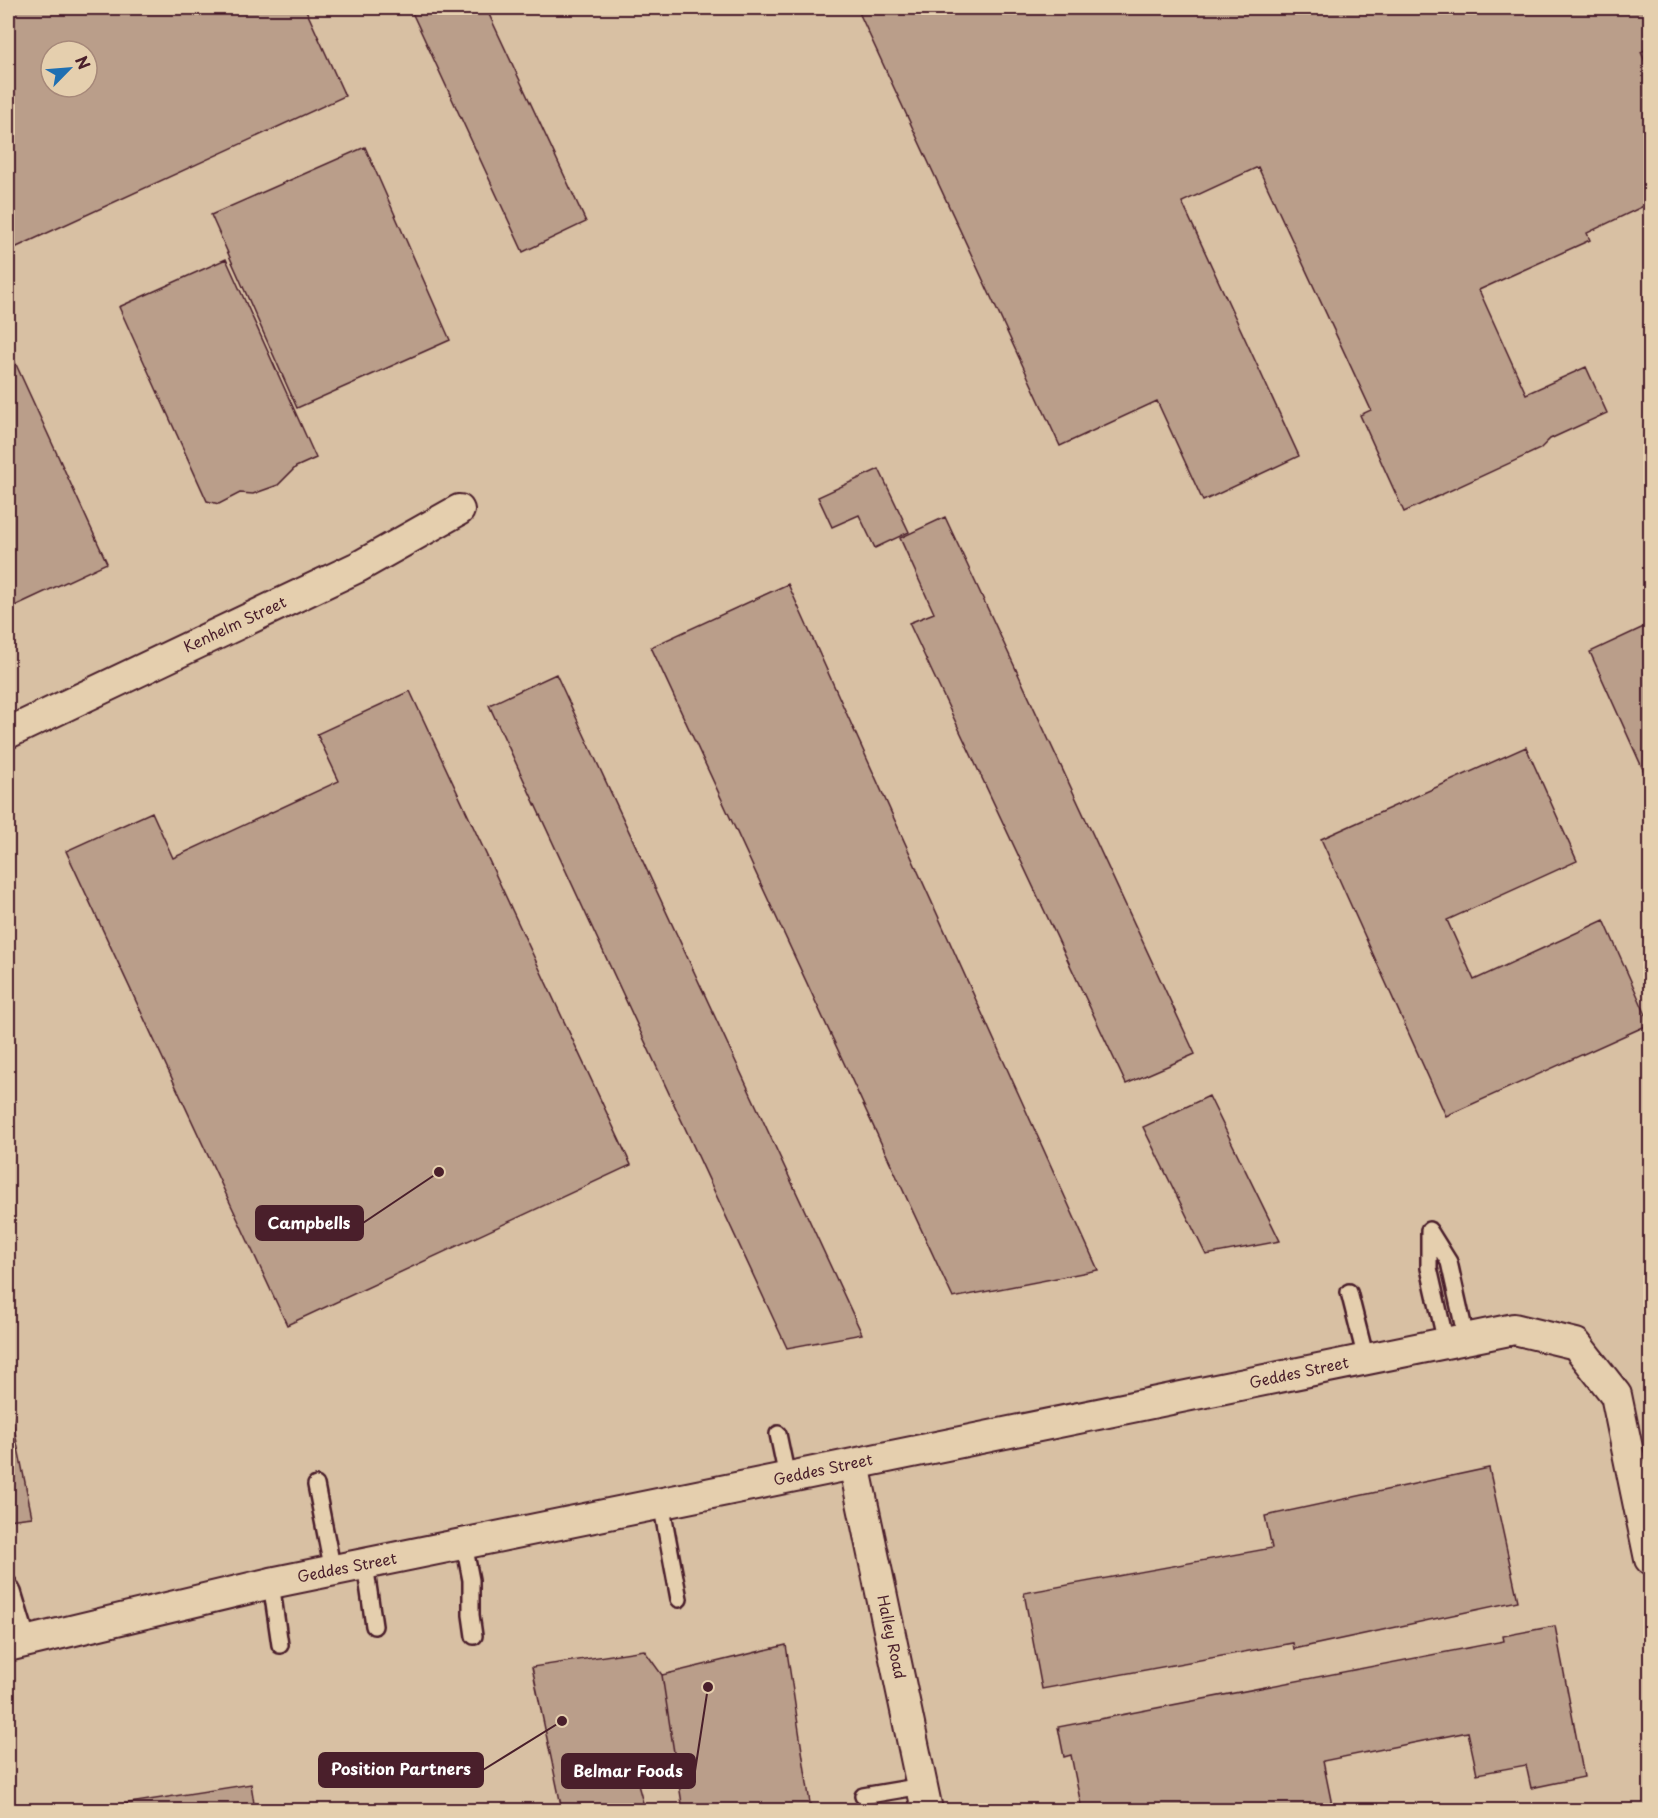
<svg xmlns="http://www.w3.org/2000/svg" width="1658" height="1818" viewBox="0 0 1658 1818" font-family="'Playpen Sans',sans-serif">
<rect width="100%" height="100%" fill="#e5cfae"/>
<filter id="ink" filterUnits="userSpaceOnUse"><feTurbulence type="fractalNoise" baseFrequency=".0167" numOctaves="2"/><feDisplacementMap in="SourceGraphic" scale="12" xChannelSelector="R" yChannelSelector="G"/><feConvolveMatrix kernelMatrix="1 2 1 2 8 2 1 2 1" color-interpolation-filters="sRGB"/></filter>
<g filter="url(#ink)">
<path fill="#d8c0a3" fill-rule="evenodd" d="M8 8H1650V1810H8ZM51 51H87V87H51Z"/>
<path fill="#ba9e8a" stroke="#4a1f2b" stroke-width="1.5" fill-rule="evenodd" d="M8 8H305L345 96 8 251ZM51 51H87V87H51Z
M410 8H486L586 222 523 252Z
M857 8H1649L1650 47 1641 52 1650 73V203L1587 233 1590 240 1479 290 1526 394 1586 367 1607 413 1550 439 1540 449 1404 512 1360 415 1371 410 1258 167 1182 202 1299 456 1203 501 1157 401 1060 446Z
M365 147 450 340 297 408 211 215Z
M226 259 316 458 296 467 278 485 253 494 240 493 219 504 207 501 119 307Z
M8 347 107 563 8 609Z
M879 469 909 532 875 548 859 515 832 527 818 497Z
M945 517 1195 1054 1126 1084 909 623 934 613 900 538Z
M788 584 1098 1270 953 1298 651 647Z
M1650 624V785L1590 652Z
M556 674 862 1334 787 1348 489 705Z
M410 691 631 1165 287 1325 66 851 152 812 173 858 339 781 317 734Z
M1526 747 1577 861 1447 920 1474 980 1604 920 1650 1024 1446 1116 1321 839Z
M1209 1096 1280 1241 1206 1255 1143 1127Z
M8 1398 32 1517 8 1520Z
M1489 1468 1518 1601 1294 1649 1293 1643 1042 1689 1024 1593 1272 1548 1265 1516Z
M1555 1626 1584 1777 1531 1788 1526 1765 1477 1774 1468 1732 1323 1761 1333 1810H1082L1071 1755 1064 1757 1058 1727 1504 1641 1503 1636Z
M786 1645 811 1810H683L662 1675Z
M644 1650 662 1675 677 1772 634 1770 645 1810H562L532 1667Z
M251 1784 255 1810H85Z"/>
<g fill="none" stroke-linecap="round" stroke-linejoin="round">
<defs>
<path id="lane" d="M1429 1230 1449 1262 1466 1338
M1429 1231V1268L1446 1343
M1349 1292 1366 1359
M778 1434 787 1477
M316 1485 333 1571
M661 1503 679 1599
M464 1544 471 1580V1615L474 1636
M365 1564 374 1626
M8 1583 13 1592 28 1641
M271 1583 280 1645
M863 1796 922 1786"/>
<path id="street" d="M8 733 358 567 459 510
M854 1464 927 1810
M8 1646 271 1583 1514 1329 1576 1344 1616 1395 1650 1559"/>
</defs>
<use href="#lane" stroke="#4a1f2b" stroke-width="20"/>
<use href="#street" stroke="#4a1f2b" stroke-width="34"/>
<use href="#lane" stroke="#e5cfae" stroke-width="15"/>
<use href="#street" stroke="#e5cfae" stroke-width="30"/>
</g>
</g>
<g text-anchor="middle" stroke-width="5" stroke-linejoin="round" paint-order="stroke">
<g font-size="15" fill="#4a1f2b" stroke="#e5cfae">
<text transform="translate(235 625) rotate(-25)" y="5">Kenhelm Street</text>
<text transform="translate(1299 1373) rotate(-12)" y="5">Geddes Street</text>
<text transform="translate(823 1470) rotate(-12)" y="5">Geddes Street</text>
<text transform="translate(347 1568) rotate(-11)" y="5">Geddes Street</text>
<text transform="translate(891 1637) rotate(78)" y="5">Halley Road</text>
</g>
</g>
<path fill="none" stroke="#4a1f2b" stroke-width="2" d="M439 1172L363 1223M562 1721L483 1770M708 1687L695 1771"/>
<g fill="#4a1f2b" stroke="#e5cfae" stroke-width="2">
<circle cx="439" cy="1172" r="6"/>
<circle cx="562" cy="1721" r="6"/>
<circle cx="708" cy="1687" r="6"/>
</g>
<g fill="#4a1f2b" stroke="#4a1f2b" stroke-width="2">
<rect x="256" y="1206" width="107" height="34" rx="6"/>
<rect x="319" y="1753" width="164" height="34" rx="6"/>
<rect x="562" y="1754" width="133" height="34" rx="6"/>
</g>
<g font-size="16" text-anchor="middle" font-weight="bold" fill="#fff">
<text x="309" y="1229">Campbells</text>
<text x="401" y="1775">Position Partners</text>
<text x="628" y="1777">Belmar Foods</text>
</g>
<rect width="1658" height="1818" fill="none" stroke="#e5cfae" stroke-width="30"/>
<rect x="15" y="15" width="1628" height="1788" fill="none" stroke="#4a1f2b" stroke-width="2" filter="url(#ink)"/>
<g transform="translate(69 69) rotate(65)"><circle r="28" fill="#e5cfae" stroke="#a7897a" stroke-width="1.5"/>
<path d="M0-4.5L10 22L0 15L-10 22Z" fill="#1f6fb2"/>
<text y="-9" font-size="16" font-weight="bold" text-anchor="middle" fill="#4a1f2b">N</text>
</g>
</svg>
